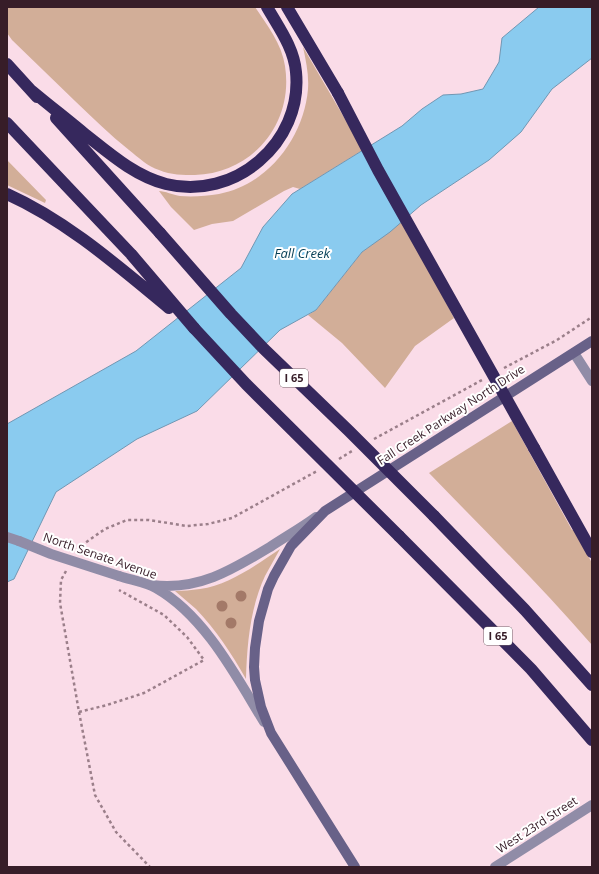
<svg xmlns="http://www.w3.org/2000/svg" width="599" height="874" viewBox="0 0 599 874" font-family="'Open Sans',sans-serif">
<rect width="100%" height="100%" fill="#fadce8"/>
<path fill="#d2ae98" d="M7 7H255C267 25 282 44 285 66 294 123 253 173 195 175 183 175 171 175 159 170 148 167 138 157 129 150 110 135 93 118 75 101 54 81 33 60 12 40L7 33Z
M303 47 363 150 300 189 293 187 284 191 233 221 212 224 194 230 171 207 159 191C165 191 173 195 180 196 193 197 206 196 219 194 268 185 304 137 308 89 309 75 306 61 303 47Z
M7 160 46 200 45 203 7 185Z
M403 221 454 318 415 346 385 388 342 343 308 315 316 310 362 252Z
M512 421 572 530H574L592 563V645C540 585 484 530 429 473Z
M280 549C275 558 270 567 265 576 250 608 247 645 246 679 232 654 216 630 196 609 189 603 182 597 175 591 183 591 191 590 200 589 229 585 256 565 280 549Z"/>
<path fill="#8acbef" stroke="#7197b3" d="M539 7H592V58L552 89 521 132 489 160 421 205 390 232 362 252 316 310 280 330 197 411 137 439 56 492 14 579 7 582V424L136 351 241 268 263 227 292 194 402 126 422 109 443 95 461 94 483 89 499 62 502 38Z"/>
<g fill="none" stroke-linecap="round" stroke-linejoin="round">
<path stroke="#9b7f8a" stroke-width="2.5" stroke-dasharray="3 3" stroke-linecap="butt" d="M504 368 557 340 592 317
M374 439 482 380
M339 459 352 451
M78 551 85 543 105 529 127 520H149L187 526 208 524 232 518 317 471
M66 571 61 580 60 603 79 712 95 795 116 832 150 867
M79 712 107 705 144 693 204 660 187 637 164 615 119 590"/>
<path stroke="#908ca7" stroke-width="10" d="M574 353 592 381
M7 537 19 541
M119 576C131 580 145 582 156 588 205 616 236 676 264 722
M152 585C198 591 232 570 270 547 285 537 301 528 316 517
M495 867 592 805"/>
<path stroke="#686188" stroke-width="10" d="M355 867 271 733 261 707 255 680 254 667 255 648 259 621 268 589 274 576 291 546 325 511 592 341"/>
<path stroke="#36285d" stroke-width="12" d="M287 7 338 93
M7 64 37 97
M32 91C50 106 68 120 86 135 110 154 135 176 166 184 234 201 303 143 296 72 294 48 279 28 267 7
M56 118 160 233
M7 123 131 254 194 328
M7 194C67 221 118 266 169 308
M534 448 592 552
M434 516 525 610 592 685
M399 536 531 669 592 740"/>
<path stroke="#908ca7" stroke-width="10" d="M19 541 51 554 119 576"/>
<path stroke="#36285d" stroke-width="12" d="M338 93 378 170 534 448
M160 233 231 314 264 349 349 431 434 516
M194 328 246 384 399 536"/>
</g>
<g fill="#a37968">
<circle cx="241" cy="596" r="5.5"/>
<circle cx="222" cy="606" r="5.5"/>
<circle cx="231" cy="623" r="5.5"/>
</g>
<g text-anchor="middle" stroke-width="4" stroke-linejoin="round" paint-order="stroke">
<g fill="#fff" stroke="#736168" stroke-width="1">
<rect x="280" y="369" width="28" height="18" rx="3"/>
<rect x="484" y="627" width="28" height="18" rx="3"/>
</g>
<g font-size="11" font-weight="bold" fill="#371d28">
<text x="294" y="382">I 65</text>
<text x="498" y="640">I 65</text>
</g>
<g font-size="12" fill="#371d28" stroke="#fff">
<text transform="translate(451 415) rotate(-33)" y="4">Fall Creek Parkway North Drive</text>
<text transform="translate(100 556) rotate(19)" y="4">North Senate Avenue</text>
<text transform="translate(537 825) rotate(-33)" y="4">West 23rd Street</text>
</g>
<g font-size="13" font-style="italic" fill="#033d54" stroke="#fff">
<text x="302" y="258">Fall Creek</text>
</g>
</g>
<rect width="599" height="874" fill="none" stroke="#371d28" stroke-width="16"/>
</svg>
